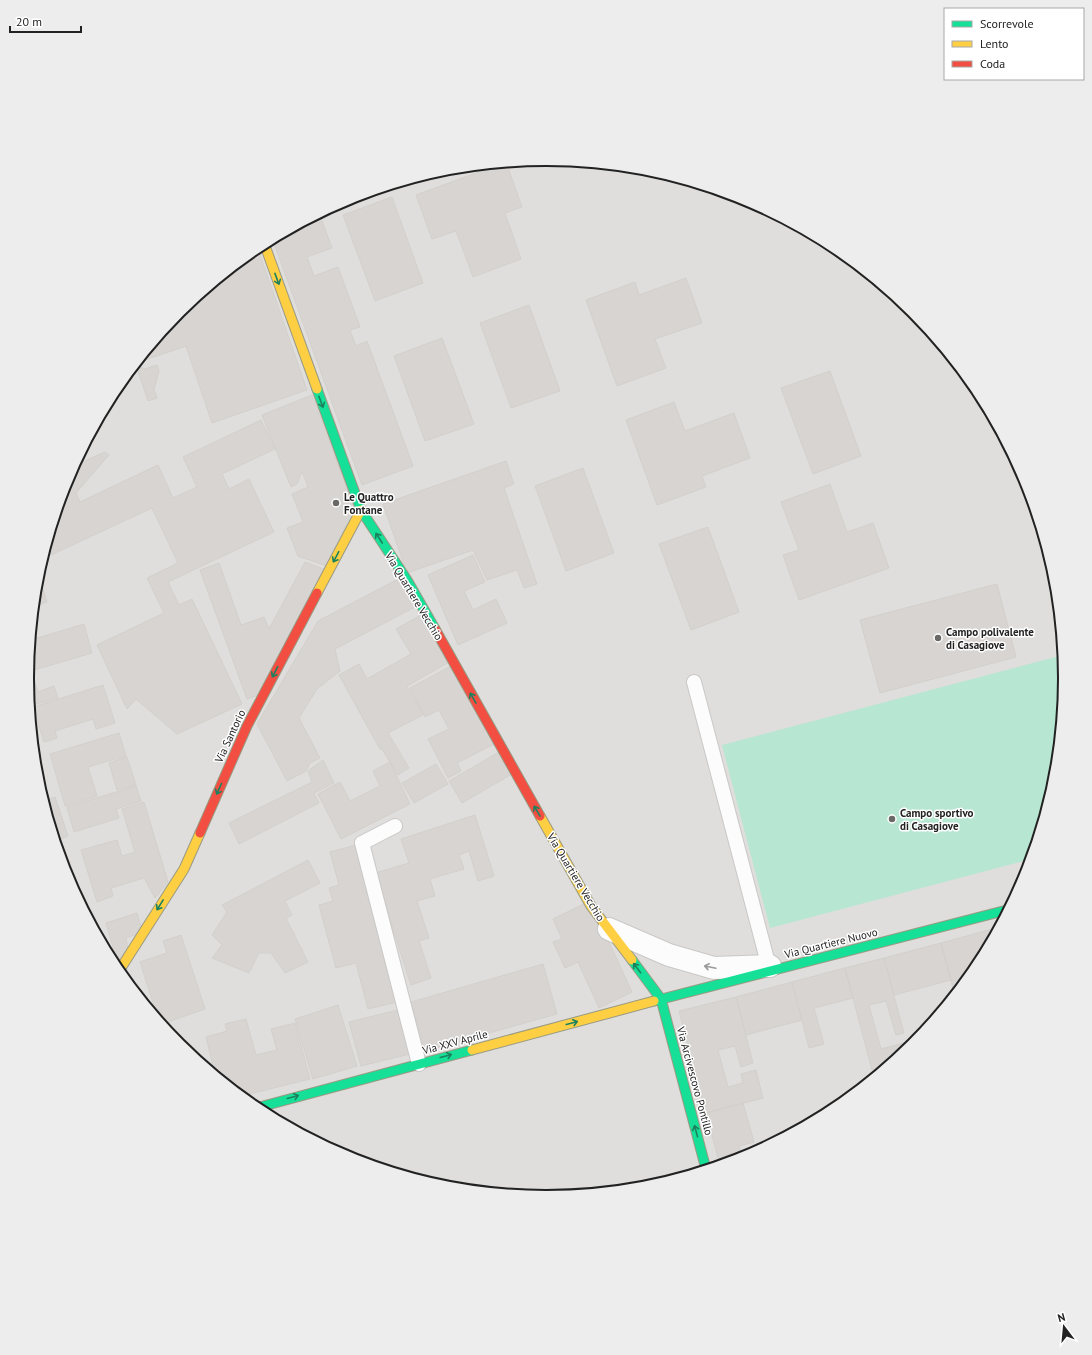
<svg xmlns="http://www.w3.org/2000/svg" width="1092" height="1355" viewBox="0 0 1092 1355" font-family="'PT Sans',sans-serif">
<rect width="100%" height="100%" fill="#f0eeeb"/>
<path fill="#dfdedc" d="M29 678a517 517 0 1 1 1034 0a517 517 0 1 1-1034 0Z"/>
<path fill="#b7e6d2" d="M1063 655 1065 678 1055 779 1031 859 770 928 722 745Z"/>
<path fill="#d7d4d2" stroke="#d3d0cc" d="M506 162 522 207 505 213 521 259 473 277 456 231 432 239 416 195Z
M392 197 423 283 375 301 343 215Z
M319 213 332 248 307 257 314 276 338 267 360 327 350 330 356 346 367 341 413 466 362 485 272 238Z
M257 246 307 390 212 423 186 346 136 363 179 310Z
M686 278 702 323 655 339 666 368 617 386 586 300 635 282 639 295Z
M529 305 560 391 511 408 480 323Z
M442 338 474 424 425 441 394 356Z
M134 365 145 369 157 365 159 371 154 390 157 398 148 401 138 371 131 369Z
M830 371 861 456 813 474 781 388Z
M312 395 354 508 327 566 298 556 287 528 303 522 292 494 308 487 302 471 297 484 291 487 262 415Z
M674 402 685 431 734 413 750 458 702 476 706 487 657 505 626 420Z
M261 420 275 449 222 474 229 489 249 479 274 532 168 582 179 605 192 599 242 704 177 734 136 699 127 709 97 645 164 613 147 578 178 563 152 508 51 555V531L67 479 73 466 105 452 109 455 76 493 80 502 158 465 173 498 197 487 183 457Z
M506 461 514 484 504 488 537 584 524 588 517 570 487 580 473 550 407 573 383 504Z
M583 468 614 553 566 571 535 486Z
M830 484 847 532 873 523 889 568 799 600 783 555 799 550 781 502Z
M708 527 739 612 691 630 659 544Z
M473 555 485 582 464 591 473 610 496 599 507 623 458 645 428 575Z
M305 562 326 570 262 694 247 699 200 570 219 563 241 625 264 617 269 629Z
M38 574 47 602 34 606 37 576Z
M402 577 417 606 335 649 340 671 317 689 299 718 320 758 310 763 306 771 287 781 257 724 318 621Z
M997 584 1016 657 880 693 860 620Z
M425 613 451 661 407 686 423 715 388 733 409 768 398 775 382 749H380L339 675 359 664 367 679 411 654 396 629Z
M84 624 92 653 31 671 38 692 54 686 58 698 32 705 28 692 27 677 31 640Z
M453 665 494 744 457 763 461 771 448 778 428 739 449 729 439 710 425 717 410 688Z
M103 685 115 723 96 729 93 719 55 731 57 738 44 742 33 707Z
M119 733 126 756 88 767 97 796 65 806 50 754Z
M499 752 512 774 462 803 449 781Z
M127 757 136 785 117 790 109 763Z
M323 760 334 783 314 793 319 803 239 844 229 823 312 782 308 771Z
M390 762 410 804 341 839 318 794 340 782 350 801 380 786 373 771Z
M436 764 448 784 414 803 402 783Z
M136 786 141 801 116 809 119 818 74 832 67 807Z
M55 797 68 836 56 841 44 801Z
M144 802 168 882 155 898 144 878 111 888 113 896 97 902 81 850 117 840 122 856 135 852 122 809Z
M475 815 494 876 478 881 469 851 459 855 464 869 430 879 435 896 417 901 429 938 419 941 431 978 411 985 375 873 409 863 401 839Z
M356 845 397 1002 368 1009 356 963 336 968 319 905 333 901 329 888 339 885 330 852Z
M308 860 320 883 285 901 292 915 286 918 308 962 285 973 271 953H259L249 973 212 958 222 945 212 935 227 912 222 905Z
M590 901 632 992 599 1008 578 962 565 968 553 942 562 939 553 919Z
M137 913 143 932 126 938 128 950 118 964 106 923Z
M996 928 997 930 977 966 962 985 953 988 941 943Z
M181 935 205 1009 162 1024 159 1021 140 962 167 953 163 941Z
M941 943 951 980 894 995 884 958Z
M884 958 904 1033 896 1035 886 1001 869 1005 881 1049 907 1042 909 1048 887 1066 872 1070 845 968Z
M543 964 557 1014 425 1051 411 1002Z
M845 968 853 998 814 1008 824 1044 809 1048 792 982Z
M792 982 802 1020 746 1035 736 997Z
M736 997 753 1063 741 1067 735 1046 718 1050 728 1087 743 1083 741 1074 756 1070 763 1098 706 1113 679 1011Z
M338 1005 357 1066 313 1079 295 1019Z
M398 1010 410 1054 361 1066 349 1022Z
M246 1019 256 1055 277 1050 271 1029 295 1023 310 1079 242 1096 211 1071 214 1070 206 1037 227 1031 225 1024Z
M743 1103 754 1142 739 1146 742 1158 720 1165 706 1113Z"/>
<g fill="none" stroke-linecap="round" stroke-linejoin="round">
<defs>
<path id="lane" d="M694 682 769 967
M395 826 362 843 419 1064"/>
<path id="street" d="M609 929 669 955 714 968 770 966"/>
<path id="fast" d="M317 389 361 510 407 580 435 629
M632 960 661 999 706 1169
M654 1001 1007 910
M256 1108 472 1050"/>
<path id="slow" d="M264 243 317 389
M317 593 361 510
M540 816 591 906 632 960
M119 971 184 869 200 833
M472 1050 654 1001"/>
<path id="jam" d="M435 629 540 816
M200 833 247 726 317 593"/>
</defs>
<use href="#lane" stroke="#c9c8c7" stroke-width="16"/>
<use href="#street" stroke="#c9c8c7" stroke-width="24"/>
<use href="#fast" stroke="#999a82" stroke-width="11"/>
<use href="#slow" stroke="#999a82" stroke-width="11"/>
<use href="#jam" stroke="#999a82" stroke-width="11"/>
<use href="#lane" stroke="#fdfcfc" stroke-width="14"/>
<use href="#street" stroke="#fdfcfc" stroke-width="22"/>
<use href="#fast" stroke="#16e098" stroke-width="9"/>
<use href="#slow" stroke="#ffcf43" stroke-width="9"/>
<use href="#jam" stroke="#f24e42" stroke-width="9"/>
</g>
<defs><path id="oneway-shaft" d="M-6 0H5M1.5-3L5.5 0L1.5 3" fill="none" stroke-width="1.6" stroke-linecap="round" stroke-linejoin="round"/></defs>
<g stroke="#1c815d">
<use href="#oneway-shaft" transform="translate(277 279) rotate(70)"/>
<use href="#oneway-shaft" transform="translate(321 402) rotate(70)"/>
<use href="#oneway-shaft" transform="translate(379 538) rotate(-123)"/>
<use href="#oneway-shaft" transform="translate(336 557) rotate(118)"/>
<use href="#oneway-shaft" transform="translate(275 672) rotate(118)"/>
<use href="#oneway-shaft" transform="translate(473 698) rotate(-120)"/>
<use href="#oneway-shaft" transform="translate(219 789) rotate(114)"/>
<use href="#oneway-shaft" transform="translate(537 811) rotate(-120)"/>
<use href="#oneway-shaft" transform="translate(160 905) rotate(122)"/>
<use href="#oneway-shaft" transform="translate(637 968) rotate(-127)"/>
<use href="#oneway-shaft" transform="translate(572 1023) rotate(-15)"/>
<use href="#oneway-shaft" transform="translate(446 1056) rotate(-15)"/>
<use href="#oneway-shaft" transform="translate(293 1097) rotate(-15)"/>
<use href="#oneway-shaft" transform="translate(696 1131) rotate(-105)"/>
</g>
<use stroke="#9a9a9a" href="#oneway-shaft" transform="translate(710 967) rotate(-168)"/>
<g fill="#6a6968" stroke="#fff" stroke-width="1.5">
<circle cx="336" cy="503" r="4"/>
<circle cx="938" cy="638" r="4"/>
<circle cx="892" cy="819" r="4"/>
</g>
<g text-anchor="middle" stroke-width="3" stroke-linejoin="round" paint-order="stroke">
<g font-size="11" font-weight="bold" fill="#222" stroke="#fff" text-anchor="start">
<text x="344" y="501">Le Quattro<tspan x="344" dy="13">Fontane</tspan></text>
<text x="946" y="636">Campo polivalente<tspan x="946" dy="13">di Casagiove</tspan></text>
<text x="900" y="817">Campo sportivo<tspan x="900" dy="13">di Casagiove</tspan></text>
</g>
<g font-size="11" fill="#222" stroke="#fff">
<text transform="translate(414 596) rotate(59)" y="4">Via Quartiere Vecchio</text>
<text transform="translate(230 736) rotate(-65)" y="4">Via Santorio</text>
<text transform="translate(576 877) rotate(59)" y="4">Via Quartiere Vecchio</text>
<text transform="translate(831 943) rotate(-14)" y="4">Via Quartiere Nuovo</text>
<text transform="translate(455 1042) rotate(-15)" y="4">Via XXV Aprile</text>
<text transform="translate(695 1081) rotate(75)" y="4">Via Arcivescovo Pontillo</text>
</g>
</g>
<path d="M0 0H1092V1355H0ZM34 678a512 512 0 1 1 1024 0a512 512 0 1 1-1024 0Z" fill="#ededed" fill-rule="evenodd"/>
<path fill="none" stroke="#222" stroke-width="2" d="M34 678a512 512 0 1 1 1024 0a512 512 0 1 1-1024 0Z"/>
<rect x="944" y="8" width="140" height="72" fill="#ffffff" stroke="#a7a7a7"/>
<rect x="952" y="21" width="20" height="6" fill="#16e098" stroke="#a7a7a7"/>
<text x="980" y="28" font-size="12" fill="#222222">Scorrevole</text>
<rect x="952" y="41" width="20" height="6" fill="#ffcf43" stroke="#a7a7a7"/>
<text x="980" y="48" font-size="12" fill="#222222">Lento</text>
<rect x="952" y="61" width="20" height="6" fill="#f24e42" stroke="#a7a7a7"/>
<text x="980" y="68" font-size="12" fill="#222222">Coda</text>
<g transform="translate(1064 1327) rotate(344)" stroke="#ffffff" stroke-width="3" paint-order="stroke">
<path d="M0-3L7 15L0 10L-7 15Z" fill="#222222"/>
<text y="-6" font-size="11" font-weight="bold" text-anchor="middle" fill="#222222">N</text>
</g>
<path d="M10 26v6h71v-6" fill="none" stroke="#222222" stroke-width="2"/>
<text x="16" y="26" font-size="12" fill="#222222" stroke="#ffffff" stroke-width="3" paint-order="stroke">20 m</text>
</svg>
